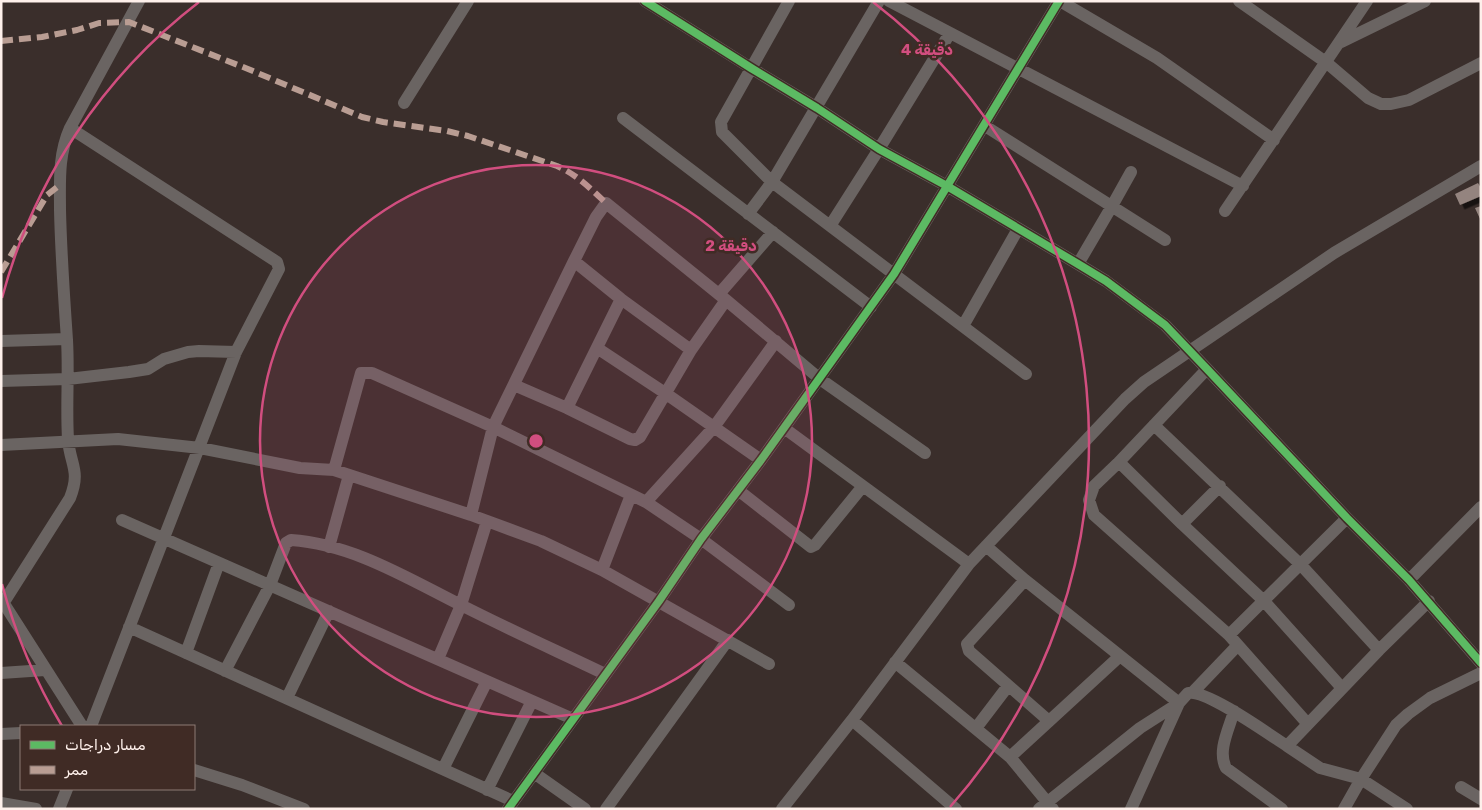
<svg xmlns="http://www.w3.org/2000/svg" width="1482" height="810" viewBox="0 0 1482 810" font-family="Rubik,'Noto Naskh Arabic',sans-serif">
<defs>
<filter id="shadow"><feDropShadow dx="4.5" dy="4.5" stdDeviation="0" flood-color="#0009"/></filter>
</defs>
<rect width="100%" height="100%" fill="#3a2e2b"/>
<path fill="#94847f" filter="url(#shadow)" d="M1478 183 1481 188V196L1460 205 1455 194Z
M1481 206V221L1475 208Z"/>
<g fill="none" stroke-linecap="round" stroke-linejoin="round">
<path stroke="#6a6462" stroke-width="12" d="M645 1 751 68 817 108 879 149 947 186 1078 264 1106 281 1165 325 1207 369 1347 518 1409 580 1481 663
M789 1 721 122 722 132 772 182 1026 374
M889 1 1243 186
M1060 1 1157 58 1274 140
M1239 1 1327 63 1368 98 1381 104H1391L1409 100 1481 63
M1341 42 1425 1
M404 103 468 1
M623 118 871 307
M985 126 1165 240
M70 128 277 262 279 269 236 352 91 726
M1225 211 1367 1
M748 214 772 182 879 1
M830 226 879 149 950 33
M1078 264 1112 206 1131 172
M719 294 773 232
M963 326 1018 229
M1 341 67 339
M597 348 665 393 761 460
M691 350 726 300
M1207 369 1119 462 1094 486 1089 500 1094 515 1229 635 1307 723
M1 381 68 379 129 372 148 369 164 359 188 352 199 351 236 352
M514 385 567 408 630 439 635 440 640 437 691 350 621 299 574 261
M567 408 621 299
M1154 425 1301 565 1379 650
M784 428 863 486
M1 445 118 439 200 448 300 468 334 470 471 515 541 541 602 570 769 664
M1119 462 1182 524
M334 470 361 373H372L493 427 646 502 701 539 789 605
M1220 486 1182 524 1264 601 1342 688
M738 490 811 547 815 545 863 486 969 564
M646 502 714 427 776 341
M471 515 493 427 574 261 596 217 606 203 726 300 820 379 925 453
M122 520 573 719
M986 546 1025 580 1179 703
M329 547 349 475
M602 570 631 495
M1025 580 967 644 969 651 1049 721
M1409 580 1481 507
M1 599 82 726
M4 602 70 498C81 470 70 465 68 439 66 406 69 373 67 340 64 297 61 254 60 210 60 182 58 155 70 128L139 1
M129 627 513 801
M1229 635 1347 518
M186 653 219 563
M438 659 461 605 487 521
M895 662 1010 757 1053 809
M225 671 270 585 286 543 291 540C352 544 407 578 461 605 508 629 557 651 605 674
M1 673 45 670
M1193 692 1238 645
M287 698 329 611
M1234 711C1229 729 1217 751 1226 768L1282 809
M852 720 956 809
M976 728 1008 686
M1 734 21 733
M1010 757 1120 656
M443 769 487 681
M194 770 242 785 304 809
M534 773 585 809
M1461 787 1481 799
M487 790 532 701
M1 803 36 809
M59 809 67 789
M508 809 659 601 701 539 761 460 894 274 1059 1
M606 809 728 640
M782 809 852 720 969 564 1125 399 1144 382 1334 253 1481 166
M1039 809 1140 728 1179 703 1188 693C1206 689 1270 735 1287 746
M1131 809 1179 703
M1344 809 1361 779 1396 725 1408 714 1430 698 1481 673
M1407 809 1361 779 1320 768 1287 746 1379 650 1429 601"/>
<path stroke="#b99d93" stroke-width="6" stroke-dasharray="12 6" stroke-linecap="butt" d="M1 41 42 37 77 30 99 23 129 22 248 69 362 117 383 122 447 131 468 136 557 166C576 174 591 189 606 203
M1 272 47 195 60 185"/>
<defs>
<path id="cycleway" d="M645 1 751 68 817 108 879 149 947 186 1078 264 1106 281 1165 325 1207 369 1347 518 1409 580 1481 663
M508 809 659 601 701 539 761 460 894 274 1059 1"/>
</defs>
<use href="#cycleway" stroke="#402b25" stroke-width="11"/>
<use href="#cycleway" stroke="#5cba63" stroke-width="8"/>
</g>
<circle cx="536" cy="441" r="276" fill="#d14e7f" fill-opacity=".12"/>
<g fill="none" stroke="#d14e7f" stroke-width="2.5">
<circle cx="536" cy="441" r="276"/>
<path d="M62 726A553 553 0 0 1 2 584M2 298A553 553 0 0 1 199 2M873 2A553 553 0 0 1 950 807"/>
</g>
<circle cx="536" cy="441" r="8" fill="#d14e7f" stroke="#402b25" stroke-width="2.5"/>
<g font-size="15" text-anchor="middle" font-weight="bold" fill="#d14e7f" stroke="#402b25" stroke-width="5" stroke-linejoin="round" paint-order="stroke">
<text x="927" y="55">4 دقيقة</text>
<text x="731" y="251">2 دقيقة</text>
</g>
<rect width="1482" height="810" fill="none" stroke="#fef0eb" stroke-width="5"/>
<rect x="20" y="725" width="175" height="65" fill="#402b25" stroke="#8c7a74"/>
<rect x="30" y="741" width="25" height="8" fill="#5cba63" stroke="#8c7a74"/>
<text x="65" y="750" font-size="15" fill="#fef0eb">مسار دراجات</text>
<rect x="30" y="766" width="25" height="8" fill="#b99d93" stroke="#8c7a74"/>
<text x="65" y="775" font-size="15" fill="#fef0eb">ممر</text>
</svg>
